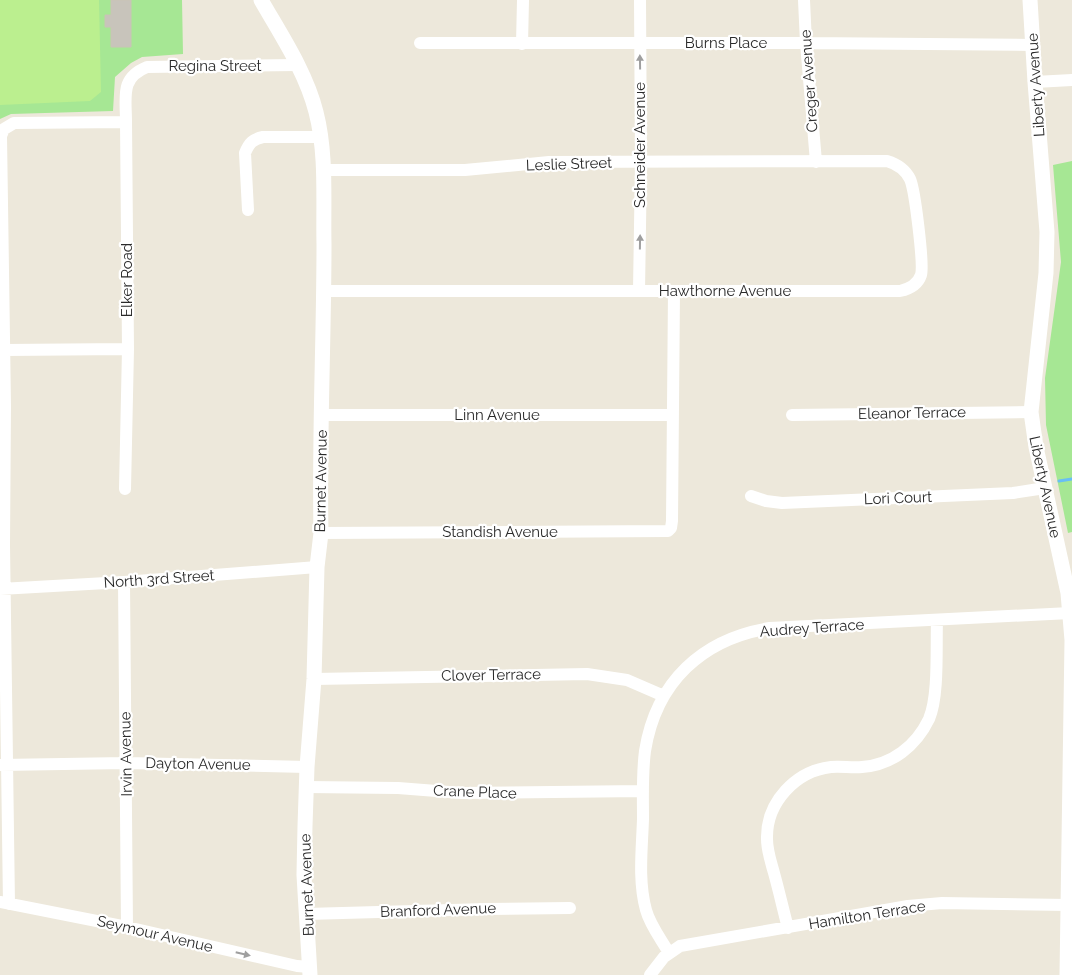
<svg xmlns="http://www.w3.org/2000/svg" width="1072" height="975" viewBox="0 0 1072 975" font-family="Raleway,sans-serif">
<rect width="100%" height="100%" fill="#ede8db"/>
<path fill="#a6e794" d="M0 0H182L183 54 142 57 131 63 115 77 113 111 11 114 0 119Z
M1072 161V532L1068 533 1046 425 1045 378 1061 262 1053 165Z"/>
<path fill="#bbef8f" d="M0 0H99L101 92 90 101 0 105Z"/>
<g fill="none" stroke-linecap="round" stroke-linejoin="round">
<path stroke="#68bef5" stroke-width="3" d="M1059 481 1072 479"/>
</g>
<path fill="#c8c4bb" stroke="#c9c4b5" d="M111 0H131V47H111V27H105V15H111Z"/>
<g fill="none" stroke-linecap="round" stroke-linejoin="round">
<path stroke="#fff" stroke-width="12" d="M804 0 806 43 816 162
M420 43H806L1033 45
M522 44 523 0
M1035 82 1072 80
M323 170H465L549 162 887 161C897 164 905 169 910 179 915 190 924 265 921 275 918 284 909 289 900 291H324
M248 210 245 153C249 143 253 139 263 137H321
M639 291 641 162 640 0
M4 350 128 349
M322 415H672
M792 415 1031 412
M125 489 128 349 126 122C126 96 120 78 147 67L297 65
M751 496 766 501 782 503 1013 493 1045 488
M321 533 668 531 671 528 672 521 674 291
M124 582 127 927
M0 589 124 582 317 567
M314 679 587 674 627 680 664 696
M0 765 126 763 307 767
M306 787 398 788 462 793 643 791
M0 902 127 927 297 966 310 967
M9 904 4 545 5 406 1 136 4 129 14 123 126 122
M306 914 487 909 570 908
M788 928C783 909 779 891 774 873 771 862 767 851 767 839 766 802 796 771 831 767 841 766 852 768 862 767 892 765 916 746 929 719 939 696 936 647 937 621
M669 953C661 939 650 925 646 910 638 881 642 849 643 819 643 797 642 774 645 751 656 682 702 639 770 628L1070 613
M650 975 664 957 680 946 908 906 942 903 1069 905"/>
<path stroke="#fff" stroke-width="15" d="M261 0C281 35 306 72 316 112 327 155 323 201 324 244 324 340 319 436 321 533L317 567 314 679 307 767 305 826 304 875 310 975
M1030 0 1035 82 1047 232 1046 273 1031 412 1036 447 1068 593 1072 640 1067 975"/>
</g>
<defs><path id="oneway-solid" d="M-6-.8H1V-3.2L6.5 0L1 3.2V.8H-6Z" transform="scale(1.25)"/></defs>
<g fill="#9f9f9f">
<use href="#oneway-solid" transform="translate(640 62) rotate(-91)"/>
<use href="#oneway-solid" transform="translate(640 242) rotate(-89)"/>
<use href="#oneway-solid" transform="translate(243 954) rotate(13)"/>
</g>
<g text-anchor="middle" stroke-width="4.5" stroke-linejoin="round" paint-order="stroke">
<g font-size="15" fill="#2a2a2a" stroke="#fff">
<text x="726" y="48">Burns Place</text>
<text x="215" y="71">Regina Street</text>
<text transform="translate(809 81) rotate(-94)" y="5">Creger Avenue</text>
<text transform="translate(1036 85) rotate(-94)" y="5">Liberty Avenue</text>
<text transform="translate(640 145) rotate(-90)" y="5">Schneider Avenue</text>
<text transform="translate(569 164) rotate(-2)" y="5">Leslie Street</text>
<text transform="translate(127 280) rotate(-90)" y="5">Elker Road</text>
<text x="725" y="296">Hawthorne Avenue</text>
<text transform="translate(912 413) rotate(-1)" y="5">Eleanor Terrace</text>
<text x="497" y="420">Linn Avenue</text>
<text transform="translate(321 481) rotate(-89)" y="5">Burnet Avenue</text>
<text transform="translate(1045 487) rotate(78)" y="5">Liberty Avenue</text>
<text transform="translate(898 498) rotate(-2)" y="5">Lori Court</text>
<text x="500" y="537">Standish Avenue</text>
<text transform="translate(159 579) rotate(-4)" y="5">North 3rd Street</text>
<text transform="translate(812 628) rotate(-4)" y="5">Audrey Terrace</text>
<text transform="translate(491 675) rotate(-1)" y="5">Clover Terrace</text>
<text transform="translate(126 754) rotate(-91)" y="5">Irvin Avenue</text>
<text transform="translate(198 764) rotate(1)" y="5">Dayton Avenue</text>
<text transform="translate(475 792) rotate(2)" y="5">Crane Place</text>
<text transform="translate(307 885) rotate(-92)" y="5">Burnet Avenue</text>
<text transform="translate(438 910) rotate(-2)" y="5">Branford Avenue</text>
<text transform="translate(867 915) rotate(-9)" y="5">Hamilton Terrace</text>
<text transform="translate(155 934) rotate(13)" y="5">Seymour Avenue</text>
</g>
</g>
</svg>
